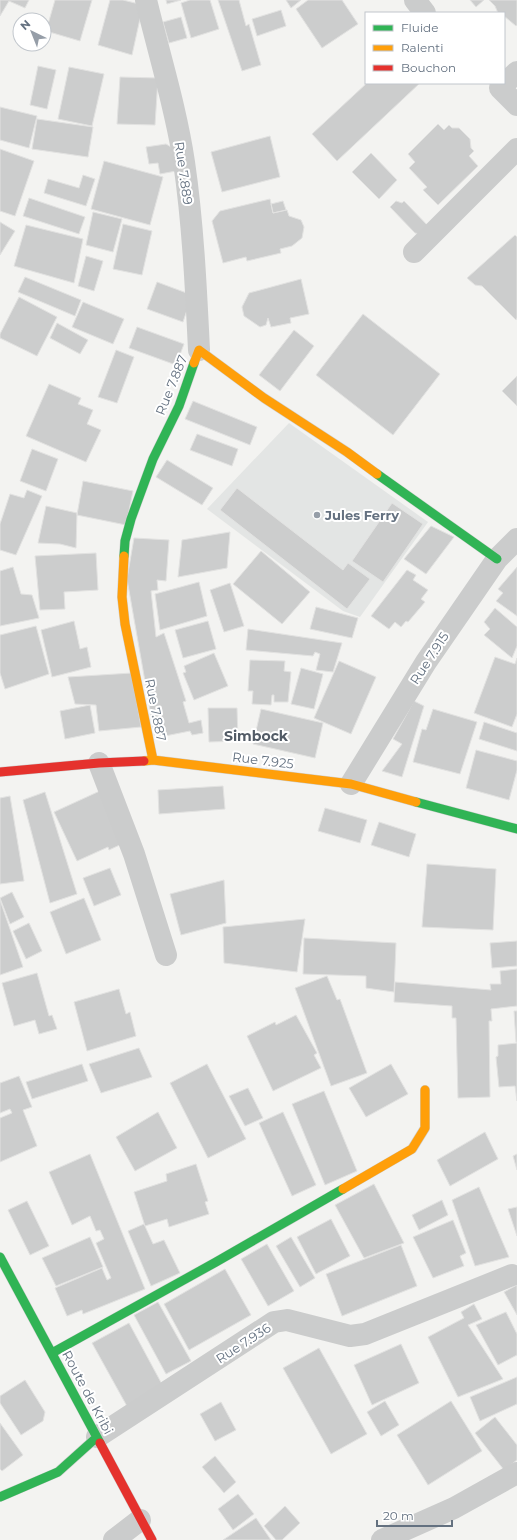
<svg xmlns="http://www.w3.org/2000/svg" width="517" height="1540" viewBox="0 0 517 1540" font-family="Montserrat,sans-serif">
<rect width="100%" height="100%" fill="#f3f3f1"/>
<path fill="#e3e5e4" d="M289 423 428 522 360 617 343 611 207 509Z"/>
<path fill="#cccdcd" stroke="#e2e2e1" d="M0 0H29L25 8 9 1 0 16Z
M55 0H92L80 41 46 31Z
M110 0H123L143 5 132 55 98 45Z
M166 0H181L167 4Z
M190 0H210L219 29 191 38 181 3Z
M218 0H239L246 26 249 24 261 65 242 71Z
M286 0H301L291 8Z
M308 0H342L358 24 322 48 296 9Z
M470 0H484L476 7Z
M489 0H517V25L516 26 504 16V13H498L495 6Z
M281 10 286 26 257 36 252 19Z
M181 17 187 38 169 43 163 22Z
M38 66 56 70 47 109 30 105Z
M69 67 104 74 92 126 58 119Z
M120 77 158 78 155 125 117 124Z
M367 83H420L337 161 312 134Z
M0 107 37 116 29 148 0 140Z
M37 119 93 127 88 157 32 149Z
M438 124 444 130 449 125 452 128H459L470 139 471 148 474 151 469 156 478 166 438 205 423 190 427 187 409 168 415 162 408 154Z
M270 136 280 177 222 192 211 152Z
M166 144 171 147 176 171 160 174 158 163 149 164 146 147Z
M0 149 34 161 15 216 0 211Z
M371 153 397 180 379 199 352 172Z
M104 161 163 177 150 225 91 209Z
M83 175 95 179 86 206 44 193 48 179 79 188Z
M29 198 85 217 79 234 23 216Z
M270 199 273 213 287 210 289 216 301 220 304 227 302 238 292 246 280 249 281 253 247 261 246 257 223 263 212 221 220 211Z
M283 201 286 210 273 213 271 204Z
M396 201 402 203 404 201 431 229 424 235 415 233 390 207Z
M93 212 122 219 113 252 86 245Z
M0 222 15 231 0 255Z
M123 224 152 231 142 275 113 269Z
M26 225 83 239 74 283 14 266Z
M515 235 517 237V318L516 320 482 286 475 285 467 278Z
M86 256 103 261 94 291 78 286Z
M25 277 81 300 75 316 18 292Z
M301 279 309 314 290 318 291 323 271 327 268 318 266 325 260 327 244 316 242 307 249 293Z
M157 282 192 295 183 322 147 309Z
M19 297 57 317 37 356 0 338V334Z
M83 302 124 319 113 344 72 327Z
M363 314 440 374 393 435 316 375Z
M57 323 88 340 80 354 50 338Z
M137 327 184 344 176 365 129 348Z
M294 330 314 346 280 391 259 375Z
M116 350 134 357 117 403 98 397Z
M517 376V406L502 391Z
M49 384 81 398 78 404 93 410 87 424 101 430 86 462 26 436Z
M193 401 257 427 250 445 185 419Z
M197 434 238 449 232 466 190 450Z
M32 449 58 459 46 491 20 481Z
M167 460 213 488 202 505 156 477Z
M83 481 133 491 126 525 77 515Z
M237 488 343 570 348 563 370 579 347 609 220 510Z
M27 490 42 496 16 555 0 550V524L10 494 24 498Z
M392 503 423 524 383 582 352 561Z
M46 506 77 513 76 548 60 544 38 543Z
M431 526 454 537 426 574 404 559Z
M230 532 227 568 178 577 182 540Z
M134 538 169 540 166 581 157 580 158 590 151 591 156 637 164 633 186 701 183 702 189 723 201 720 203 733 192 735 190 731 155 738 127 579Z
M261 551 310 592 282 624 233 584Z
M96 553 98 590 64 592 65 609 40 610 35 556Z
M13 567 21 594 32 595 39 618 0 626V571Z
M517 567V616L496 601 503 593 498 589Z
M407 570 416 575 413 580 428 590 421 599 425 602 408 622 406 621 401 627 395 622 389 629 371 616Z
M199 582 207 616 160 630 155 594Z
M230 583 244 626 224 632 210 590Z
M316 607 358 618 352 638 310 629Z
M495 608 517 627V646L512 658 484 635 490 629 484 622Z
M74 621 80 649 87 647 91 667 52 677 41 630Z
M208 621 216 649 183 658 175 630Z
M36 626 49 674 5 689 0 673V635Z
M248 629 342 643 333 672 316 670 320 654 315 652 313 656 246 650Z
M214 653 228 686 194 700 183 673 186 672 184 666Z
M495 657 515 664 517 658V714L512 727 474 713Z
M250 660 285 661 284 671 291 672 288 702H274V695H272L271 705 252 704 253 691H248Z
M339 661 376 677 351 734 314 718Z
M301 668 323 674 314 709 291 704Z
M132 673 141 727 99 731 96 705 75 704 68 677Z
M414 701 424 706 402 777 382 771 402 744 393 739Z
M90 705 95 733 65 739 60 711Z
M208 708H237L238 741 209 742Z
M261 709 323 723 315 758 253 744Z
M433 709 477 722 460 774 413 762 422 729 426 730Z
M484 722 517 733V751L479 739Z
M476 750 517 761V770L509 800 466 788Z
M223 786 225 809 159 814 158 790Z
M102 790 126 842 109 850 108 847 77 861 54 812Z
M45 792 77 894 50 903 23 800Z
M10 796 24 881 0 884V798Z
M325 808 367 820 360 843 318 831Z
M379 822 416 834 409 857 371 845Z
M427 864 496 869 493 930 422 927Z
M110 868 121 895 94 906 83 878Z
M224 880 226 923 181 935 170 894Z
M12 892 24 917 10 924 0 898Z
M84 898 101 940 66 954 50 912Z
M0 900 23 967 0 975Z
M305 919 297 972 224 963 223 927Z
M29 923 42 951 26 959 13 931Z
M304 938 396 943 394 992 366 988V976L303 974Z
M517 941V966L492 968 490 943Z
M517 969V1006L491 1009 492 1021H489L490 1097 458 1098 456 1018H452V1006L394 1002 395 982 491 990 490 984H501L500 971Z
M37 973 49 1016 52 1015 57 1029 39 1034 35 1020 14 1026 2 983Z
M327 976 337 1000 340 999 367 1073 331 1086 295 988Z
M119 989 126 1014 130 1012 136 1036 87 1051 74 1002Z
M514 1011H517V1042H516Z
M296 1015 317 1053 314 1055 321 1068 273 1091 247 1036 275 1022 276 1025Z
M517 1043V1101L515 1086 499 1087 496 1057 498 1056V1045Z
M139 1048 152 1077 101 1093 89 1064Z
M82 1064 88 1081 32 1099 26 1082Z
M207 1064 246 1139 208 1158 170 1083Z
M391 1064 408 1094 366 1117 349 1088Z
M19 1076 32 1107 23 1110 37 1146 0 1162V1118L12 1113 10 1109 0 1113V1083Z
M248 1088 263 1118 245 1126 229 1096Z
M324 1091 357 1171 325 1185 292 1104Z
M158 1112 177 1148 135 1171 116 1137Z
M283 1112 316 1185 292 1196 259 1123Z
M485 1132 498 1159 450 1186 437 1160Z
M90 1154 145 1289 83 1314 82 1310 67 1316 55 1288 102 1268 107 1280 111 1278 96 1243 104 1239 100 1230 96 1231 90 1216 72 1225 49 1172Z
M517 1154V1170L513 1156Z
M196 1164 208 1201 205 1202 209 1214 169 1227 167 1219 145 1226 134 1192 167 1181 166 1174Z
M374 1184 404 1243 364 1258 335 1205Z
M479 1187 509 1257 475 1266 452 1200Z
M442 1200 448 1215 419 1230 412 1215Z
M27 1201 49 1246 30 1255 8 1210Z
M517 1207V1236L508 1209Z
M331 1219 350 1256 316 1274 297 1237Z
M453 1220 466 1253 460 1256 464 1266 433 1278 413 1237Z
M144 1224 153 1244 164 1240 180 1273 151 1286 128 1231Z
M90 1237 103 1267 56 1286 42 1258Z
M291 1237 315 1278 300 1287 276 1246Z
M267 1244 294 1291 268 1306 241 1259Z
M401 1245 417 1286 342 1316 326 1274Z
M225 1269 251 1315 189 1350 164 1304Z
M517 1285V1315L504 1292Z
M158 1302 191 1361 166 1374 134 1315Z
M474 1304 482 1319 468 1325 503 1379 458 1397 428 1337 464 1318 461 1312Z
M506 1312 517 1334V1355L498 1365 476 1325Z
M129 1323 164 1388 128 1408 92 1343Z
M401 1344 419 1383 372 1405 354 1365Z
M319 1348 367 1434 331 1454 283 1368Z
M517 1377V1404L480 1421 470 1397Z
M25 1380 45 1412 43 1421 21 1435 0 1403V1396Z
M385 1401 399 1425 381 1436 367 1412Z
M451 1401 482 1451 428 1485 397 1435Z
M221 1402 236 1430 215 1441 200 1414Z
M495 1417 517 1445V1460L504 1470 475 1433Z
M0 1423 23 1455 2 1471 0 1469Z
M215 1456 236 1482 224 1493 202 1467Z
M238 1494 254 1514 233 1530 218 1509Z
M285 1506 300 1523 282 1540H276L264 1526Z
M256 1518 271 1540H223Z"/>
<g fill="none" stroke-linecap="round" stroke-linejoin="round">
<defs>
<path id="fast" d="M377 474 497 559
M124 556 125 541 131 519 153 459 179 406 194 363
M416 802 517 829
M0 1257 100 1443
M52 1353 216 1262 343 1189
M0 1497 58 1472 97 1437"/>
<path id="slow" d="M194 363 199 350 264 398 347 452 377 474
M124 556 122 597 125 624 153 760
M144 761 153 760 351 784 416 802
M343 1189 412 1149 425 1128V1090"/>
<path id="jam" d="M0 772 99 763 144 761
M100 1443 152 1540"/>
</defs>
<use href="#fast" stroke="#cfcfcf" stroke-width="10"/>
<use href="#slow" stroke="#cfcfcf" stroke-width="10"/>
<use href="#jam" stroke="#cfcfcf" stroke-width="10"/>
<path stroke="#cbcccc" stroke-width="22" d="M146 0C159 54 176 108 184 162 193 224 196 288 199 350
M415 0 425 13
M517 72 500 88 517 105
M414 252 517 149
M99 763 134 854 166 955
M351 784 426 662 497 559 517 539
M97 1437 274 1322 287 1320 350 1336 365 1334 512 1275
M114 1540 140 1520
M382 1540 454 1508 517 1473"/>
<use href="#fast" stroke="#30b455" stroke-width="9"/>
<use href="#slow" stroke="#ff9f0a" stroke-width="9"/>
<use href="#jam" stroke="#e5322d" stroke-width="9"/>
</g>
<circle fill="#969ea8" stroke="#fff" stroke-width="1.5" cx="317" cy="515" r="4"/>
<g text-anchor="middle" stroke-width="4" stroke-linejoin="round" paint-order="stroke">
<g font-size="13" fill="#647180" stroke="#fff">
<text transform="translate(184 173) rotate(82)" y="5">Rue 7.889</text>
<text transform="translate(171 385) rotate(-68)" y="5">Rue 7.887</text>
<text transform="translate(429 658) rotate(-57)" y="5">Rue 7.915</text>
<text transform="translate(156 710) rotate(79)" y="5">Rue 7.887</text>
<text transform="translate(263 760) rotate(7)" y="5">Rue 7.925</text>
<text transform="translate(243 1343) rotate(-33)" y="5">Rue 7.936</text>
<text transform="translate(88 1392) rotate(62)" y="5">Route de Kribi</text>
</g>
<g font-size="13" font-weight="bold" fill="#647180" stroke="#fff" text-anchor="start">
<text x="325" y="520">Jules Ferry</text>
</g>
<g font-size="14" font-weight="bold" fill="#525b66" stroke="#fff">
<text x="256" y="741">Simbock</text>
</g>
</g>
<rect x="365" y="12" width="140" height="72" fill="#ffffff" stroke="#c1c6cc"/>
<rect x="373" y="25" width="20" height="6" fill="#30b455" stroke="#c1c6cc"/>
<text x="401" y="32" font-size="12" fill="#647180">Fluide</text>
<rect x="373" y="45" width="20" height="6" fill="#ff9f0a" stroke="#c1c6cc"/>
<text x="401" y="52" font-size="12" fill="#647180">Ralenti</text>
<rect x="373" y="65" width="20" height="6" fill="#e5322d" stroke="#c1c6cc"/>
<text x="401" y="72" font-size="12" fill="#647180">Bouchon</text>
<g transform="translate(32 32) rotate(317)"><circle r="19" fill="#ffffff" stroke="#c1c6cc"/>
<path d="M0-3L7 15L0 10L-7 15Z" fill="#969ea8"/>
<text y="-6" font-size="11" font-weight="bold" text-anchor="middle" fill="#647180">N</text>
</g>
<path d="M377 1520v6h75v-6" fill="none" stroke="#647180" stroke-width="2"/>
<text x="383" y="1520" font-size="12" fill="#647180" stroke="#ffffff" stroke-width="3" paint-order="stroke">20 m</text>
</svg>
